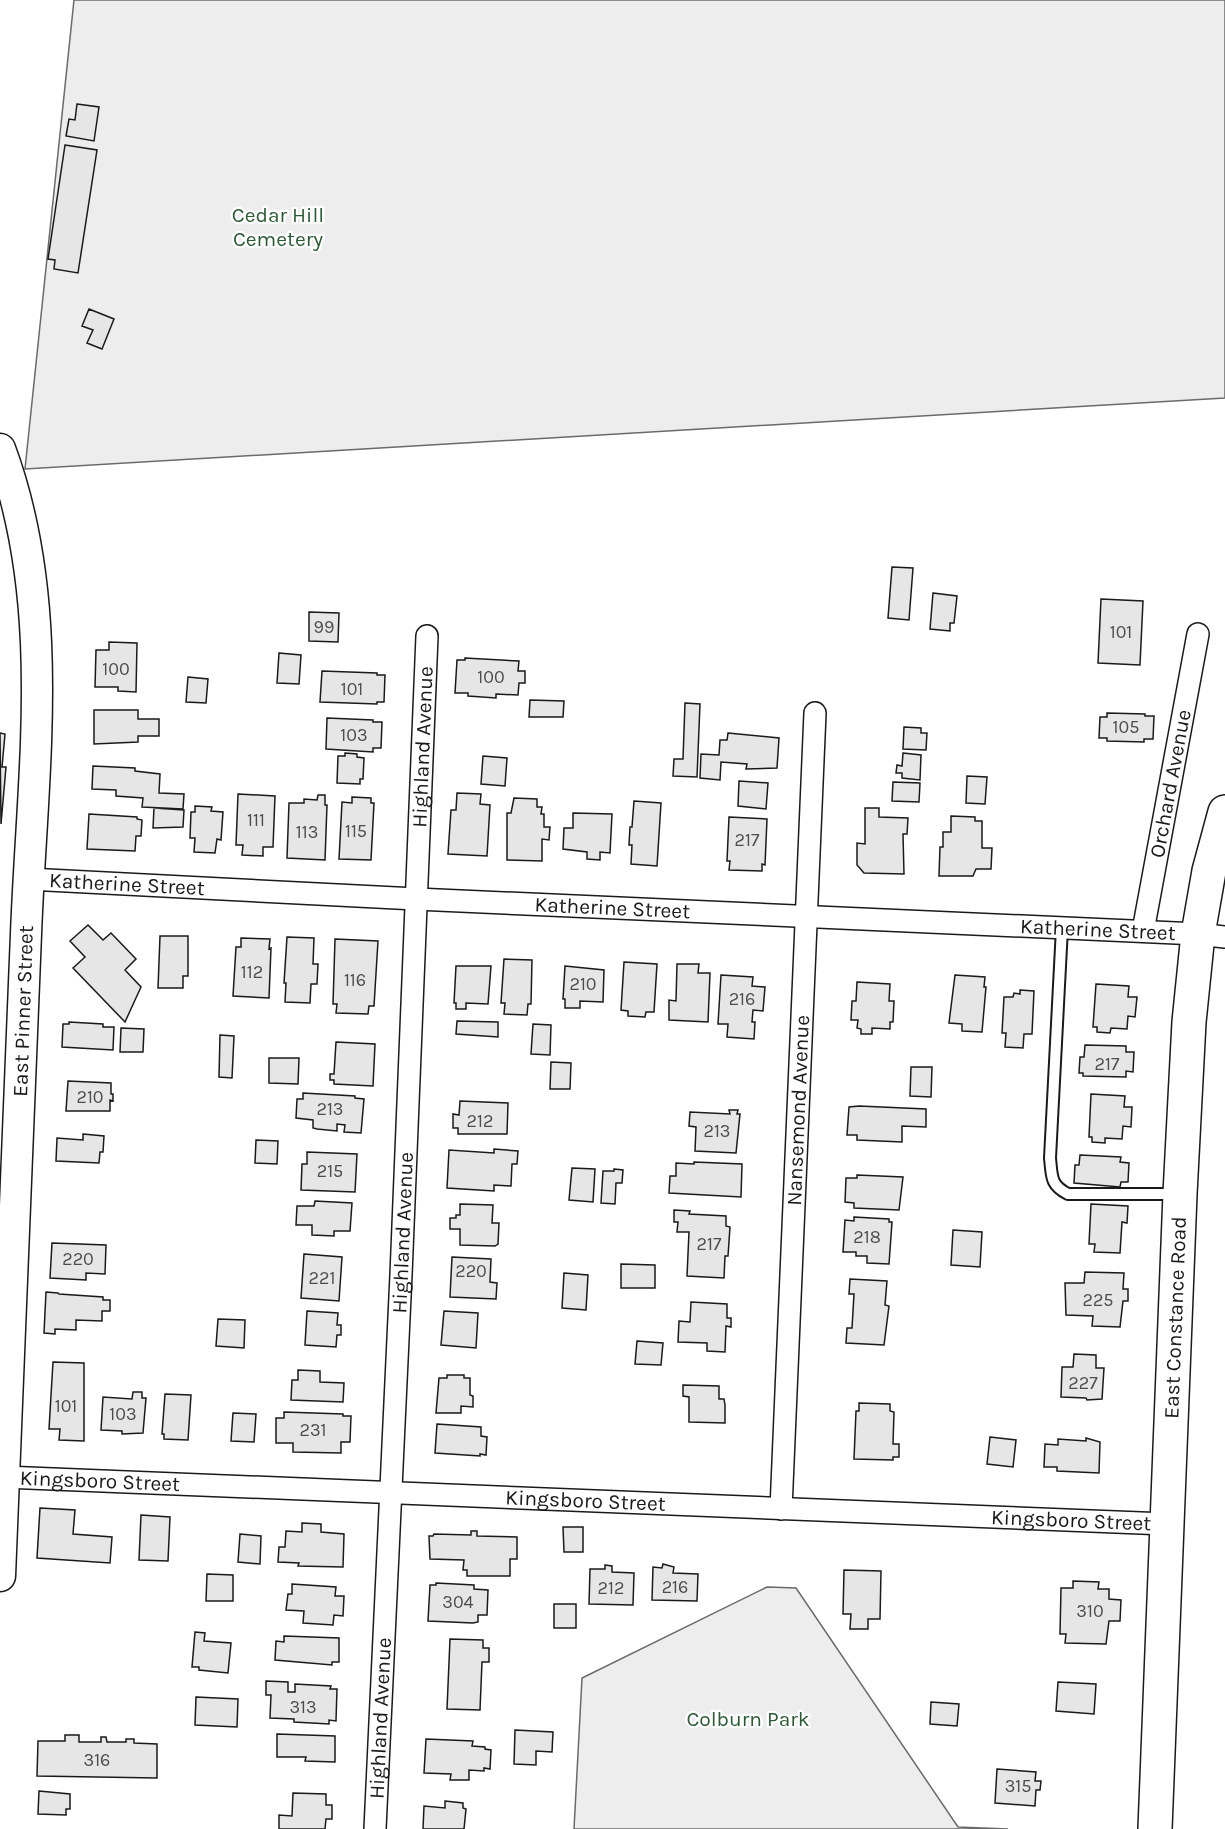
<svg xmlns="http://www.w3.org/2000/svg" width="1225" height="1829" viewBox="0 0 1225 1829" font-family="Karla,sans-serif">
<rect width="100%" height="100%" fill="#fff"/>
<path fill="#ededed" stroke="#6a6a6a" stroke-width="1.5" d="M74 0H1225V398L25 469Z
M767 1587 796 1588 958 1827 1008 1829H574L582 1678Z"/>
<path fill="#e6e6e6" stroke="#1a1a1a" stroke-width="1.5" d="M77 104 99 107 94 141 66 136 69 119 75 120Z
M65 145 97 150 78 273 54 269 55 260 48 259Z
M89 309 114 319 102 349 87 343 93 330 82 326Z
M892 567 913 568 909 620 888 618Z
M933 593 957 596 954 623H950V631L930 629Z
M1101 599 1143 601 1140 665 1098 663Z
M309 612 339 613 338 642 309 641Z
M109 642 137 643 136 692 118 691V687H95L96 650H109Z
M279 653 301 655 299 684 277 683Z
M465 658 519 661 518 671H525V683H519L518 695 496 694V698L468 696V693H455L457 660H465Z
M322 671 377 673V675H385L384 702H377V704L320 702Z
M188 677 208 679 206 703 186 702Z
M530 700 564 701 563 717H529Z
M685 703 700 704 697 777 673 776 674 759H683Z
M94 710H138V719H159V736H138V742L94 744Z
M1107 713 1145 714V716H1154L1153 739H1144V742L1107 741V738H1099L1100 717H1107Z
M327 718 373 720V722H382L381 748H373V752L326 749Z
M904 727 921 728V733H927L926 750 903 749Z
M0 733 5 734 2 767H6L1 824Z
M728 733 779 738 777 768 746 769 747 764 721 762 720 780 700 778 701 754 719 755 720 740H727Z
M345 753 357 754V757L364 758 363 779H360V784L337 783 338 756H345Z
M903 753 921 755 920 780 902 778V773H896L897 765 902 766Z
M483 756 507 758 505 786 481 784Z
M93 766 135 768V771L160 774 159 793 184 794 183 809 142 807 143 798 116 796V790L92 789Z
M967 776 987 777 985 804 966 803Z
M739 781 768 783 766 809 738 806Z
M893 782 920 783 919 802 892 801Z
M457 793 481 794 480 804 490 805 487 856 448 854 451 810H456Z
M238 794 275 796 273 847H263V856L242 855 243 845H236Z
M318 795H325V805H327L325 860 287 858 289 803H304V799L317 800Z
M352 797 371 798V803H374L371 860 339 859 342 802 352 803Z
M514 798 537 799V807H542L541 814H544V827H550L549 840 542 839V861L507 860V813H511Z
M634 801 661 803 657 866 631 864 632 845H629L630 827H632Z
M195 806 212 807 211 811 223 812 221 840 217 839 215 853 194 852 195 838H190L191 812H195Z
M154 808 184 810 183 827 153 828Z
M865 808H879V817L908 818 907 834H903L904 874 864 873 857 865V843L865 844Z
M573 813 612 814 610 853 600 852V860L587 859V852L563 849 564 828H573Z
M89 814 137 817V819L142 820 141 836H136L135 851 87 849Z
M951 816 975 817V821H982V848H992L991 869H976L973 876H939L940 847H943V832H951Z
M729 817 767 819 765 865 762 864V871L729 870 730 861H727Z
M88 925 103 940 111 933 136 959 125 970 141 987 125 1022 73 968 85 957 70 941Z
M160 936H188V976H183V988H158Z
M287 937 314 938 313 964H318L317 984H311L310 1003 285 1002 286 983H284Z
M241 938 270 939 269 949 271 948 269 998 233 996 236 947H241Z
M335 939 378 941 374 1006H369L368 1014 336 1013 337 1004H333Z
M504 959 532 960 531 1004H528L527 1015 504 1014 505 1003H501Z
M624 962 657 964 654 1012H646L645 1017 628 1016V1011L621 1010Z
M677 964H699L698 973H710L708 1022 669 1020V1000L676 1001Z
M456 966H491L488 1004 466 1003V1009H456V1003H454Z
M565 966 604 970 603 1002 580 1001V1008H565V999H563Z
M721 975 753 977 752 986 765 987 763 1011 753 1010 752 1022H755L754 1039 727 1037 728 1024H718Z
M955 975 985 977 984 987H986L982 1032 962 1031V1024L949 1023Z
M857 982 890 984 889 1001H894L893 1022H890V1029L872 1028V1034H861V1029L857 1028 858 1020H851L852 1001H856Z
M1096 984 1129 986 1128 997H1137L1135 1017 1128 1016 1127 1029 1111 1028 1110 1033 1097 1032V1027H1093Z
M1020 990 1034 991 1032 1034H1024L1023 1048 1005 1047 1006 1033H1002L1004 997H1013L1014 993 1020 994Z
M457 1021 498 1022V1037L456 1034Z
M69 1022 103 1024V1027H114L113 1050 62 1047 63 1024H69Z
M533 1024 551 1025 550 1055 531 1054Z
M121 1028 144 1029 143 1052H120Z
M220 1035 234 1036 232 1078 219 1077Z
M336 1042 375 1044 373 1086 334 1084V1080H330V1074H334Z
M1085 1045 1126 1046V1052H1134L1133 1072 1126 1071V1077L1083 1076V1073H1079L1080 1057H1084Z
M269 1058H299L298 1084 269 1083Z
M551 1062 571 1063 570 1089H550Z
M911 1067H932L931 1097 910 1096Z
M68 1081 111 1083V1094H113V1101L110 1100V1111H66Z
M303 1093 355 1096V1098L364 1099 361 1133 344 1132 345 1125 337 1124V1131L317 1129 313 1128V1120L296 1118 297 1099H303Z
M1091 1094 1125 1096 1124 1107H1132L1131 1127 1123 1126 1122 1139 1105 1138V1143L1092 1142V1137H1089Z
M460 1101 508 1103 507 1134H458V1128H453V1114L459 1115Z
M859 1106 926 1109V1127L902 1126V1142L857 1140V1135H847L849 1107Z
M729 1110H738L737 1114H740L736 1153 695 1151 696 1127 689 1126 690 1112 730 1114Z
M83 1134 104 1136 103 1152H100L99 1163 56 1161 57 1138 83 1140Z
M256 1140 278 1141 277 1164 255 1163Z
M494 1149 518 1151 517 1164H512L511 1186 494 1185V1191L447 1188 449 1150 494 1153Z
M307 1152 357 1154 355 1192 301 1190 302 1164H307Z
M1080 1155 1121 1157 1120 1162 1129 1163 1128 1182H1121L1120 1187 1074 1183 1075 1165H1079Z
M694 1162 742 1164 741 1197 669 1193 670 1176H676V1163L694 1164Z
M572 1168 595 1169 593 1202 569 1200Z
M614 1169 623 1170 622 1183H616L615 1204 601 1203 603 1171H614Z
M857 1175 903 1177 899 1210 854 1208V1203L845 1202 846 1178H857Z
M315 1201 352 1203 350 1231H334V1236L312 1235V1225H296L297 1206H314Z
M460 1204 493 1205 492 1223H499L498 1244 495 1246 460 1245V1229H450V1218H456V1215H460Z
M1091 1204 1128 1206 1127 1223 1122 1222 1120 1253 1094 1252 1095 1244H1089Z
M674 1210 690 1211 689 1214 726 1216V1226L730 1227 728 1256H725L724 1278 687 1276 689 1232H677L678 1222H674Z
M854 1217 889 1219V1222H892L889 1264 867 1263V1256H856V1252H843L845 1220 854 1221Z
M953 1230 982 1232 980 1267 951 1265Z
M52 1243 106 1245 105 1274 86 1273V1280L50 1278Z
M304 1254 342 1257 339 1301 301 1298Z
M452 1257 491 1259 490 1282 497 1283 496 1299 450 1297Z
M621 1264 655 1265V1288H621Z
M1085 1272 1124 1273 1123 1289H1128V1301H1123L1120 1327 1092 1326 1093 1316 1066 1315 1065 1283H1084Z
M564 1273 588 1275 586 1310 562 1308Z
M850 1279 887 1281 885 1305 889 1306 884 1345 846 1343 847 1328H852L854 1294H849Z
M46 1292 58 1293 59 1294 103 1297V1300H110V1311H102V1321L76 1320V1330L55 1329V1334L44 1333Z
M691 1302 727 1304V1318H731V1327L726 1326 725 1352 707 1351V1343L678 1342 679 1321 690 1322Z
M307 1311 338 1313 337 1325H341V1335H337L336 1347 305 1345Z
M444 1311 478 1313 476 1348 441 1345Z
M218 1319 245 1320 244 1348 216 1346Z
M637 1341 663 1343 661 1365 635 1364Z
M1074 1354 1096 1355V1368H1104L1102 1399 1087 1400 1086 1398 1061 1397 1062 1367H1073Z
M53 1362 84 1363V1441L59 1440 60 1429H49Z
M298 1370 320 1371V1382L344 1383 343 1402 291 1400 292 1380H298Z
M447 1375H464V1378H470V1395L473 1396V1407L461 1406V1413H436L439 1378H447Z
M683 1385 719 1386V1399H724L725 1405V1423L689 1422V1397L683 1396Z
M133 1392H142V1398H146L143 1433 122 1434V1431L101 1430 103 1397 132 1399Z
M165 1394 191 1395 188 1440 164 1439V1434H162Z
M859 1403 890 1404V1411L894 1412 893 1444H899V1457H893V1460L854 1459 856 1411H859Z
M284 1412 343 1414V1416H351L350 1442H341V1453L293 1452V1443H276V1418H284Z
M233 1413 256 1414 254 1442 231 1441Z
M437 1424 481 1427V1436L487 1437 486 1455 480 1454V1456L435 1453Z
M990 1437 1016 1440 1013 1467 987 1464Z
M1086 1438 1100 1442 1099 1473 1057 1471V1467H1044L1045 1444 1058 1445V1439L1086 1441Z
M40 1508 75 1510 73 1534 112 1537 110 1563 37 1558Z
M141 1515 170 1517 168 1561 139 1560Z
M302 1523 321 1524V1532L344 1534 343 1567 298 1566 299 1563 278 1562 279 1547H285L286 1531 302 1532Z
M563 1527H583V1552H564Z
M471 1531H477V1536L517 1537V1559H510V1576H467V1570H463L464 1560 430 1559 429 1536H433L434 1534 471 1535Z
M240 1534 261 1536 260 1564 238 1562Z
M663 1564 674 1567 673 1573 698 1574 697 1601 652 1600 653 1567 662 1568Z
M605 1565 612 1566V1572L634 1573 633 1605 589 1604 590 1569H605Z
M844 1570 881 1571 880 1619H868V1629H850L851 1614H843Z
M207 1574 233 1575V1601H206Z
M1073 1581 1099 1582 1098 1589H1109V1599L1121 1600 1120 1621H1109L1106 1644 1065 1643 1066 1634H1060L1061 1588H1073Z
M436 1583 474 1585V1589L488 1590 487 1615H478V1622L473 1623 428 1621 430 1585H436Z
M292 1584 336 1587 335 1596H344L343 1616 334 1615 333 1625 303 1623 304 1611 286 1610 288 1594H292Z
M554 1604H576V1628H554Z
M195 1632 205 1633 204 1641 231 1643 228 1673 199 1670V1667H192Z
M284 1636 339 1638V1662H332V1665L275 1660 276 1641 284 1642Z
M450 1639 483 1640V1648H489V1662H482L480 1710 447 1709Z
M266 1681 288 1682V1692H295V1684L331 1686 330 1689H337L336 1721 329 1720V1724L294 1722V1719L270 1718 271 1695H266Z
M1058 1682 1096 1684 1094 1714 1056 1711Z
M196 1697 238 1699 237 1727 195 1725Z
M931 1702 959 1704 957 1726 930 1724Z
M515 1730 553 1732 552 1752 536 1751V1765L514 1764Z
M277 1734 335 1736V1762L305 1761 306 1757H277Z
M65 1735H79V1742H101V1737H106L107 1742H126V1739H134V1743L157 1744V1778L37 1776 38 1741H65Z
M426 1739 473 1741 472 1746 485 1747V1749L491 1750 490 1769 484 1768V1771L469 1770V1780H450L451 1774 424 1773Z
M997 1769 1036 1772 1035 1781H1041L1040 1790H1036L1035 1806 995 1803Z
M39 1791 70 1794V1809H66V1815L38 1814Z
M293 1793 326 1794V1805H332V1819H326L325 1829H279V1815L292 1816Z
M445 1801 463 1803V1808L466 1809 464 1829H423L424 1806 445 1808Z"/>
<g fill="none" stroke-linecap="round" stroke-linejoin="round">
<defs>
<path id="service" d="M1062 928 1050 1158C1052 1176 1050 1185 1068 1194H1177"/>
<g id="minor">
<path id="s1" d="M28 879 416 899 1198 934 1225 937"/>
<path id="s2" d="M1143 931 1198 634"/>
<path id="s3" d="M4 1477 1166 1524"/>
<path id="s4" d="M781 1509 815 713"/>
<path id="s5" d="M375 1829 401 1275 427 636"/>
</g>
<path id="secondary" d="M0 449C58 605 32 773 26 934 18 1148 9 1362 0 1576"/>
<g id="primary">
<path id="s6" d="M1155 1829 1180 1194 1189 1022 1198 934 1209 871 1225 812"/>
</g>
</defs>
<use href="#service" stroke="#1a1a1a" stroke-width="14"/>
<use href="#minor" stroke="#1a1a1a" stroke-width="24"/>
<use href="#secondary" stroke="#1a1a1a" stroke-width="33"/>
<use href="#primary" stroke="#1a1a1a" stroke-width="36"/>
<use href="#service" stroke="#fff" stroke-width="10"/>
<use href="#minor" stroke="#fff" stroke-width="21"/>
<use href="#secondary" stroke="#fff" stroke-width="30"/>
<use href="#primary" stroke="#fff" stroke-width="33"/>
</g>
<g text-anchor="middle" stroke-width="4.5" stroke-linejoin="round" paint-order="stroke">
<g font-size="18" fill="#4d4d4d">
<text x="324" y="633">99</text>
<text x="1121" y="638">101</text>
<text x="116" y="675">100</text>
<text x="491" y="683">100</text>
<text x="352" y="695">101</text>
<text x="1126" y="733">105</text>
<text x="354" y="741">103</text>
<text x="256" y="826">111</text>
<text x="356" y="837">115</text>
<text x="307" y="838">113</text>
<text x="747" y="846">217</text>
<text x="252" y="978">112</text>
<text x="355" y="986">116</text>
<text x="583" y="990">210</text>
<text x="742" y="1005">216</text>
<text x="1107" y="1070">217</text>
<text x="90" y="1103">210</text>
<text x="330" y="1115">213</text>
<text x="480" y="1127">212</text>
<text x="717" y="1137">213</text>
<text x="330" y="1177">215</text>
<text x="867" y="1243">218</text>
<text x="709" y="1250">217</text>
<text x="78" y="1265">220</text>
<text x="471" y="1277">220</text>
<text x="322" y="1284">221</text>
<text x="1098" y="1306">225</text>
<text x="1083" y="1389">227</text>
<text x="66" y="1412">101</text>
<text x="123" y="1420">103</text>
<text x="313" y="1436">231</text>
<text x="675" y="1593">216</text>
<text x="611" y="1594">212</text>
<text x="458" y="1608">304</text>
<text x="1090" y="1617">310</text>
<text x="303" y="1713">313</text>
<text x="97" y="1766">316</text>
<text x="1018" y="1792">315</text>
</g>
<g font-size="21" fill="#2b5a34" stroke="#fff">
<text x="278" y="222">Cedar Hill<tspan x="278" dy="24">Cemetery</tspan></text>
<text x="748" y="1726">Colburn Park</text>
</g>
<g font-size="21" fill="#1a1a1a" stroke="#fff">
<text dy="7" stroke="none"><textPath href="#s5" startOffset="1083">Highland Avenue</textPath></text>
<text dy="7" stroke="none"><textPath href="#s2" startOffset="150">Orchard Avenue</textPath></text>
<text dy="7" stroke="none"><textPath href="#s1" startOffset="99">Katherine Street</textPath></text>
<text dy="7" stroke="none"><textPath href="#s1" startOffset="585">Katherine Street</textPath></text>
<text dy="7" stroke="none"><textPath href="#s1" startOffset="1071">Katherine Street</textPath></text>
<text transform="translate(23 1011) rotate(-88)" y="7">East Pinner Street</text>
<text dy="7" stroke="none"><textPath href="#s4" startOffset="399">Nansemond Avenue</textPath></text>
<text dy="7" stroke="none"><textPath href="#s5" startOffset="597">Highland Avenue</textPath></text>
<text dy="7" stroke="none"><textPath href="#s6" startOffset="512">East Constance Road</textPath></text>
<text dy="7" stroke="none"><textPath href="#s3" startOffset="96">Kingsboro Street</textPath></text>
<text dy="7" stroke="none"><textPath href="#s3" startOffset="582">Kingsboro Street</textPath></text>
<text dy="7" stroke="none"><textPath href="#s3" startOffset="1068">Kingsboro Street</textPath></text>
<text dy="7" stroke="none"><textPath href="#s5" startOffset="111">Highland Avenue</textPath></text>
</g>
</g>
</svg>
